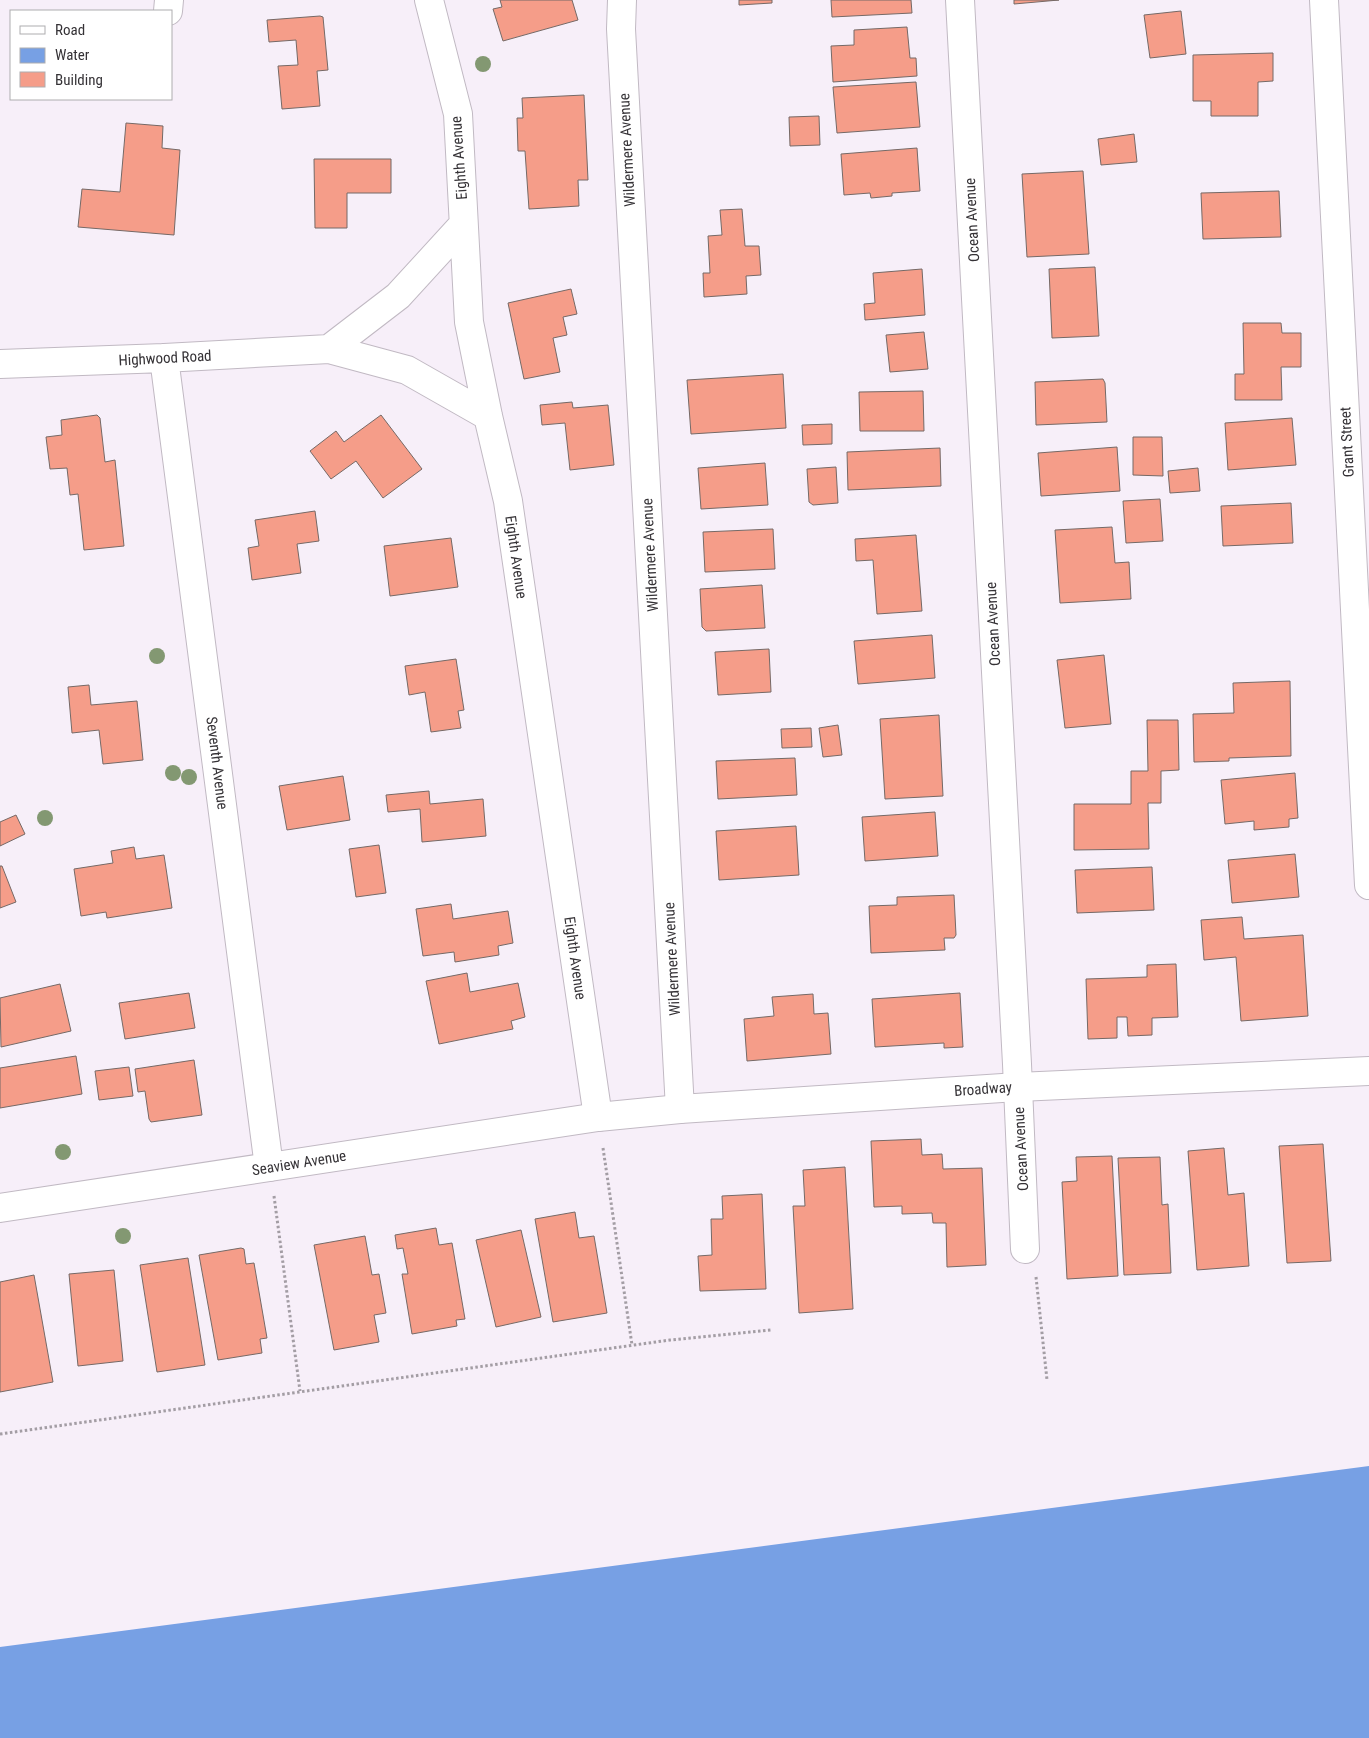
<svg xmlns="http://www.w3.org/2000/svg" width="1369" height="1738" viewBox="0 0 1369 1738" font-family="'Roboto Condensed',sans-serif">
<rect width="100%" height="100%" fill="#f7eff9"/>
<path fill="#77a0e4" d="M1369 1466V1738H0V1647Z"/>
<path fill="#f59d89" stroke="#756966" d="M500 0H572L578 20 503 41 493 9 502 7Z
M739 0H772V3L739 5Z
M831 0H911L912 13 832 17Z
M1014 0H1059L1014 4Z
M1181 11 1186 54 1150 58 1144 15Z
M320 16 323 17 328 70 317 71 320 106 282 109 278 66 298 65 296 40 269 42 267 20Z
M907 27 910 58H916L917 76 833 82 831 46 854 45V30Z
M1273 53V81L1258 82V116H1211V101H1193V55Z
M916 82 920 127 837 133 833 87Z
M584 95 588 180H578L579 206 529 209 525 151H518L517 118H523L522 98Z
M819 116 820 145 790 146 789 117Z
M126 123 163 126 162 148 180 150 174 235 78 227 82 189 120 192Z
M1134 134 1137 162 1101 165 1098 139Z
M917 148 920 191 892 193V196L871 198 870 193 844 195 841 154Z
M314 159H391V193H347V228H315Z
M1083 171 1089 254 1027 257 1022 174Z
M1279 191 1281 237 1203 239 1201 193Z
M742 209 745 246H759L761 275 746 276 747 294 704 297 703 273H710L708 236 722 235 720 210Z
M1095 267 1099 336 1052 338 1049 269Z
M922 269 925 315 865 320 864 304 875 303 873 273Z
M571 289 577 314 563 317 567 335 553 338 560 372 524 379 508 303Z
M1243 323H1281L1282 333H1301V367H1281L1282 400H1235V374H1244Z
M924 332 928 369 890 372 886 335Z
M783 374 786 428 691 434 687 380Z
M1103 379 1105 383 1107 422 1036 425 1035 382Z
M923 391 924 431H860L859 392Z
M572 402 573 408 608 405 614 465 570 470 565 423 542 425 540 405Z
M97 415 100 418 105 462 115 460 124 546 84 550 78 494 70 495 67 468 50 469 46 437 62 435 61 420Z
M381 415 422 469 383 498 356 461 331 479 310 451 336 431 344 442Z
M1292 418 1296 465 1228 470 1225 423Z
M832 424V444L803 445 802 425Z
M1133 437H1162L1163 476 1133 475Z
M1117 447 1120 491 1041 496 1038 453Z
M940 448 941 486 848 490 847 452Z
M765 463 768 505 701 509 698 468Z
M836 467 838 503 813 505 809 502 807 469Z
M1198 468 1200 491 1170 493 1168 471Z
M1160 499 1163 541 1126 543 1123 501Z
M1291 503 1293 543 1223 546 1221 506Z
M315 511 319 541 297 544 301 573 252 580 248 548 259 546 255 520Z
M1112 527 1115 563 1129 562 1131 599 1060 603 1055 530Z
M773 529 775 569 705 572 703 532Z
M916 535 922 611 877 614 873 560 856 561 855 539Z
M451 538 458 587 390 596 384 546Z
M762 585 765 628 706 631 702 627 700 589Z
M932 635 935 678 858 684 854 641Z
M769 649 771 692 718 695 715 652Z
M1104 655 1111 724 1065 728 1057 660Z
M456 659 464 710 458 711 461 728 431 732 425 692 409 695 405 666Z
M1290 681 1291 756 1229 758V761L1194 762 1193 714 1234 713 1233 683Z
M89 685 91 705 137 701 143 760 103 764 99 730 72 733 68 687Z
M939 715 943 796 885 799 880 719Z
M1147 720H1178L1179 770 1161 771V803H1148L1149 849 1074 850V804H1131V771H1148Z
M838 725 842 755 823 757 819 728Z
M811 728 812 747 782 748 781 729Z
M795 758 797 795 718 799 716 761Z
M1295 773 1298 818 1289 819V827L1254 830V821L1225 824 1221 780Z
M343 776 350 820 287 830 279 786Z
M429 791 430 804 483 799 486 836 422 842 420 809 388 812 386 795Z
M935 812 938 856 865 861 862 817Z
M16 815 25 834 0 846V822Z
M796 826 799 875 719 880 716 831Z
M379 845 386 893 356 897 349 849Z
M134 847 136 859 164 855 172 908 107 918 106 912 81 916 74 869 113 863 111 851Z
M1295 854 1299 897 1232 903 1228 860Z
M0 866H2L16 902 0 908Z
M1152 867 1154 910 1077 913 1075 870Z
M954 895 956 935 954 938H944L945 950 871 953 869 906 897 905V897Z
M451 904 453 919 508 911 513 943 498 946 499 955 455 962 454 952 423 956 416 909Z
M1242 917 1244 939 1303 935 1308 1016 1241 1021 1236 957 1204 960 1201 920Z
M1176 964 1178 1017 1152 1018V1035L1128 1036 1127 1017H1117V1038L1088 1039 1086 979 1147 977V965Z
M467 973 470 992 518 983 525 1017 511 1021 513 1029 439 1044 426 981Z
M60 984 71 1031 1 1047 0 998Z
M189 993 195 1028 125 1039 119 1003Z
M960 993 963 1047 944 1048V1043L875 1047 872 999Z
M813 994 814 1014 828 1013 831 1054 747 1061 744 1019 774 1016 772 997Z
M76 1056 82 1094 0 1108V1068Z
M194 1060 202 1115 151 1122 149 1119 145 1091 138 1092 135 1069Z
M129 1067 133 1096 99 1100 95 1071Z
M921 1139 922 1155 942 1154 943 1169 982 1168 986 1265 947 1267 946 1223H933L932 1213 902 1214V1206L874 1207 871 1141Z
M1323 1144 1331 1261 1287 1263 1279 1146Z
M1224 1148 1228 1195 1244 1193 1249 1266 1197 1270 1188 1151Z
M1112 1156 1118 1276 1067 1279 1062 1182 1077 1181 1076 1157Z
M1160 1157 1162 1205 1168 1204 1171 1273 1124 1275 1118 1158Z
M845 1167 853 1309 799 1313 793 1206H805L803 1170Z
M762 1194 766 1289 700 1291 698 1256 712 1255 711 1219H723L722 1196Z
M575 1212 579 1238 594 1236 607 1313 553 1322 535 1219Z
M436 1228 439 1245 452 1243 465 1319 456 1320 457 1326 412 1334 402 1274H408L403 1248 397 1249 395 1235Z
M521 1230 541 1317 496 1327 476 1240Z
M365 1236 372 1275 379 1274 386 1313 374 1315 379 1342 334 1350 314 1245Z
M241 1248 244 1249 246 1264 254 1263 267 1338 260 1339 262 1353 218 1360 199 1255Z
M188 1258 205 1365 157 1372 140 1265Z
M114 1270 123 1361 78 1366 69 1274Z
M34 1275 53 1382 0 1392V1282Z"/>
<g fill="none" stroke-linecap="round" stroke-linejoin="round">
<defs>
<path id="minor" d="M429 0 458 114 469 322 488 416 508 501 598 1117
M622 0 621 29 680 1109
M960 0 1017 1064 1025 1249
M1324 0 1369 885
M168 11 169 0
M329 349 398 296 463 225
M164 358 269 1167
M0 364 164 358 329 349 407 370 488 416"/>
<path id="tertiary" d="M0 1208 598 1117 680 1109 1018 1087 1369 1071"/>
</defs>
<use href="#minor" stroke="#c1b9c3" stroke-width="30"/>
<use href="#tertiary" stroke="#c1b9c3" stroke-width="30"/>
<path stroke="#a39da4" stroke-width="3" stroke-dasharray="2.5 2.5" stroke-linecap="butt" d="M603 1148 632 1345
M274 1196 300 1391
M1036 1277 1047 1380
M0 1434 670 1340 771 1330"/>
<use href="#minor" stroke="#fff" stroke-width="28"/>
<use href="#tertiary" stroke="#fff" stroke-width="28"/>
</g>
<g fill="#839872">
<circle cx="483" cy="64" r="8"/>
<circle cx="157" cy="656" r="8"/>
<circle cx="173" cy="773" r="8"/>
<circle cx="189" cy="777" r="8"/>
<circle cx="45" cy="818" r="8"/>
<circle cx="63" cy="1152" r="8"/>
<circle cx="123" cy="1236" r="8"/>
</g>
<g text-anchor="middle" stroke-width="4.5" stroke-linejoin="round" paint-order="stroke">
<g font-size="15" fill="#353236" stroke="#fff">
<text transform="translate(627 150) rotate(-93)" y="5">Wildermere Avenue</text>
<text transform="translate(459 158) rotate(-94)" y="5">Eighth Avenue</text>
<text transform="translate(972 220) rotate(-93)" y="5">Ocean Avenue</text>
<text transform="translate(165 358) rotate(-3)" y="5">Highwood Road</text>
<text transform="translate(1347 442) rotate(-93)" y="5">Grant Street</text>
<text transform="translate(650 555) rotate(-93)" y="5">Wildermere Avenue</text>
<text transform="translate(516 557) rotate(82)" y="5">Eighth Avenue</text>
<text transform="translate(993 624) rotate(-93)" y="5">Ocean Avenue</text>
<text transform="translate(217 763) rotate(83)" y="5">Seventh Avenue</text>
<text transform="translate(575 958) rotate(82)" y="5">Eighth Avenue</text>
<text transform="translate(672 959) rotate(-93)" y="5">Wildermere Avenue</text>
<text transform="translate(983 1089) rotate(-4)" y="5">Broadway</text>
<text transform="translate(1021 1149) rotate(-93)" y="5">Ocean Avenue</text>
<text transform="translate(299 1163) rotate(-9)" y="5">Seaview Avenue</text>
</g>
</g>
<rect x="10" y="10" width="162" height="90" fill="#ffffff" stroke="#aeadaf"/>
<rect x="20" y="26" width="25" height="8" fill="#ffffff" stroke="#aeadaf"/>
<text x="55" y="35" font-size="15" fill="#353236">Road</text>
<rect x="20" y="48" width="25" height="15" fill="#77a0e4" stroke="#aeadaf"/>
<text x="55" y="60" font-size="15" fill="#353236">Water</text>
<rect x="20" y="72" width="25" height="15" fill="#f59d89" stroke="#aeadaf"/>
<text x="55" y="85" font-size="15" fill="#353236">Building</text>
</svg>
